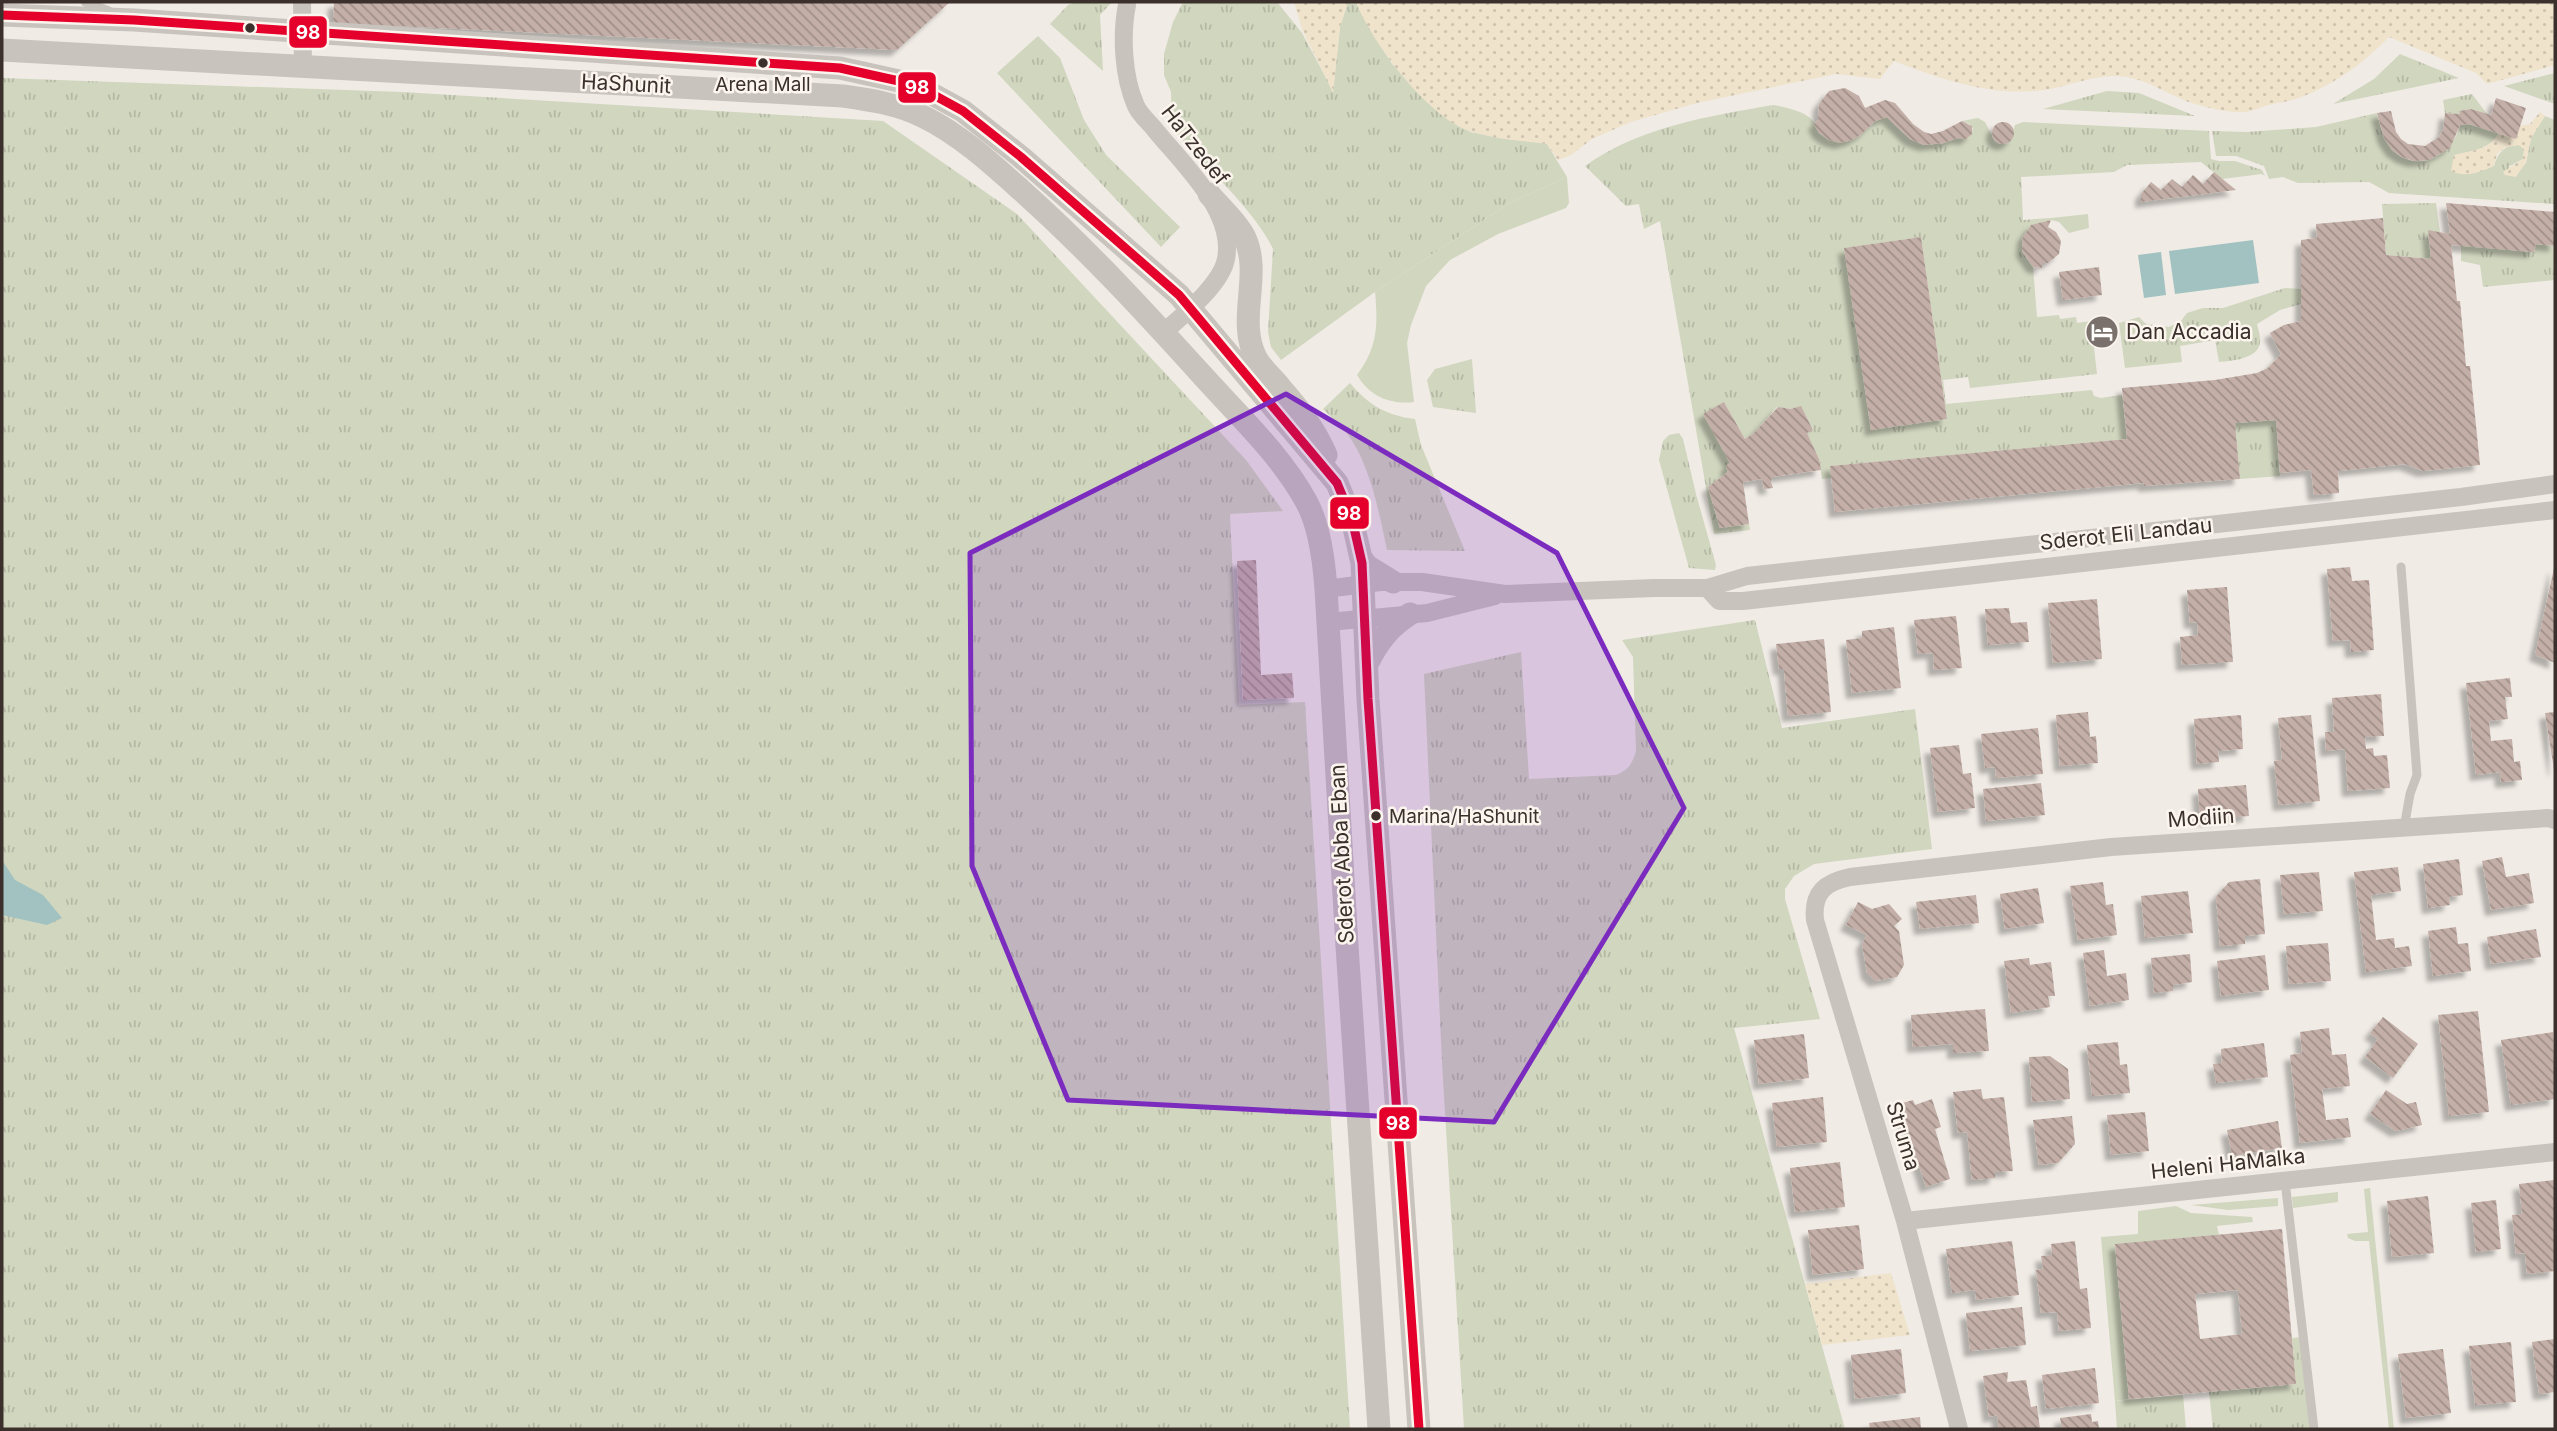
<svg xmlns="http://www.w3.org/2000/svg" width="2557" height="1431" viewBox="0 0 2557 1431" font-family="Inter,sans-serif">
<defs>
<pattern id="grass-tufts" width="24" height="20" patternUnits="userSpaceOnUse" patternTransform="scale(1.75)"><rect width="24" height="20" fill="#d1d6bf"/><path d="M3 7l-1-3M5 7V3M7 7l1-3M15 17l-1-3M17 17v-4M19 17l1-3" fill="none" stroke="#b4b8a4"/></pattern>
<pattern id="sand-dots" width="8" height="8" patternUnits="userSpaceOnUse" patternTransform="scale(1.75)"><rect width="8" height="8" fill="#efe3cc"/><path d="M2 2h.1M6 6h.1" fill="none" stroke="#cec3af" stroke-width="1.8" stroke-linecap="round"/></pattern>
<pattern id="building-back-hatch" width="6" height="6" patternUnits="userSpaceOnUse" patternTransform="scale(1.75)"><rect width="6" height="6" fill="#c3afa7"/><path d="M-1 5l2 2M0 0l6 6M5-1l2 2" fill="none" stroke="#a08f88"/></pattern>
<filter id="shadow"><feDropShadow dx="-6" dy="6" stdDeviation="2" flood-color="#0004"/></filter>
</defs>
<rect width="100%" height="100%" fill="#f0ebe5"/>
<path fill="url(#grass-tufts)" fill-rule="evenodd" d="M1076 2 1111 3 1100 15 1103 71 1050 24 1068 5Z
M1183 2H1277L1302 33 1333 91 1340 27 1348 2H1356L1361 13 1392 64 1470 132 1547 144 1567 177 1510 203 1375 292 1281 360 1271 347 1268 332 1273 249C1256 212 1201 161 1172 129L1171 92 1164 75V54L1173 22Z
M1038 36 1060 58 1084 120 1106 155 1180 227 1161 247 997 73Z
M2400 54 2459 78 2333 104 2374 79Z
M2555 73V104L2504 86Z
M2 78 402 92 883 121 1017 214 1246 460 1283 511 1230 514 1239 705 1305 702 1350 1429H2Z
M2107 91 2139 93 2195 116 2043 109Z
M2472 94 2487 114 2471 109 2459 111 2460 114 2445 113 2443 100Z
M1773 105C1784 107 1801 110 1810 118 1825 133 1821 145 1850 140 1865 137 1870 119 1887 117L1910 139 1924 145 1944 143 1957 138H1968L1973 129 1970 124 1962 121 1978 118 1985 122 1995 141 2001 144 2010 141 2015 125 2023 122 2209 131 2211 159 2219 161H2235L2262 170 2265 176 2262 174 2222 179 2201 162 2127 165 2114 172 2021 177 2023 220 2051 218V220L2032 225 2023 237 2022 251 2033 267 2037 317 2059 315 2060 319 2076 317 2077 323 2091 321 2097 374 1970 388 1968 377 1943 380 1946 404 2092 390 2094 396 2101 398 2122 395 2127 439 1831 466 1832 478 1822 479 1819 459 1807 433 1813 429 1801 407 1791 409 1777 407 1754 433 1745 439 1724 402 1730 463 1726 467 1728 472 1708 487 1720 527 1749 524 1750 530 1714 534 1660 221 1644 229 1639 204 1626 206 1585 166C1639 127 1710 116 1773 105ZM1921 237 1947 419 1871 429 1845 248Z
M2377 113C2380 126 2383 139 2392 149 2416 176 2453 155 2460 125L2469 124 2499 133C2490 149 2472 151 2455 155L2494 166C2498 153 2504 145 2519 145L2524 149 2523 159 2508 167 2519 171 2526 163 2531 138 2545 116 2555 120V204L2389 193 2369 182 2298 183 2283 177 2269 179 2264 166 2236 156H2216L2212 131 2247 132 2316 127Z
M2436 203 2440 232 2428 231 2431 259 2386 255 2382 204Z
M2536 244 2555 246V280L2483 287 2480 265 2461 261V245L2534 252Z
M2285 288 2301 289V304L2280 310 2257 324C2258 329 2261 337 2260 342 2259 359 2231 361 2219 362L2215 340 2180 346 2182 362 2125 368 2119 323 2139 317 2146 324 2169 327 2181 321 2187 313 2203 308H2223Z
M1472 359 1476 413 1433 407 1427 380 1435 369Z
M1350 383C1367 404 1387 416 1415 419L1421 445 1465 551 1387 550C1379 512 1370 463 1346 432 1339 424 1330 416 1323 409Z
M2276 420 2280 476 2240 479 2235 423Z
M1679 433 1683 439 1696 494 1716 565 1715 570 1689 568 1659 460 1663 441 1669 435Z
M1755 620 1782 728 1915 709 1932 849 1814 864 1794 876 1785 889V899L1820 1019 1734 1028 1845 1429H1464L1442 1062 1424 674 1521 652 1529 779 1616 775C1628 770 1632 765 1636 751L1633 657 1622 640Z
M2301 1337 2310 1429H2213L2209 1392 2296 1384 2292 1338Z
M2183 1395 2186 1429H2117L2115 1401Z"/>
<path fill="url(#sand-dots)" d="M1294 2H1348L1340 27 1333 93 1302 29Z
M1356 2H2555V65L2487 84 2476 73 2389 37C2364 63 2331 87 2296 99 2286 102 2275 103 2265 106 2259 108 2251 111 2245 112 2228 113 2208 108 2192 103 2167 95 2145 77 2117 76 2088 76 2071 86 2044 90 1993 97 1942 80 1894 61L1880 79 1836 74 1697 103 1631 122 1592 139 1571 155 1558 160 1547 144C1522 141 1496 139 1472 132 1429 119 1372 43 1356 2Z
M2540 112 2545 116 2531 138 2526 162 2516 177 2505 175 2503 172 2523 159 2524 149 2519 145 2504 148 2497 154 2494 166C2481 172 2465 178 2451 171L2454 155C2472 151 2490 149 2499 133L2516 139 2520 126 2530 124Z
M1891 1273 1910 1335 1822 1345 1805 1284Z"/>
<path fill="#d1d6bf" d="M1567 177 1569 203 1566 208 1498 234 1450 260 1426 286 1411 325 1407 343 1414 402C1390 405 1369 396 1357 375 1378 347 1378 325 1375 292L1510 203Z
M2088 214 2089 228 2069 233 2059 222 2051 220V218Z
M2370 1188 2394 1429H2389L2369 1241H2355L2348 1238 2347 1234 2368 1232 2364 1189Z
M2338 1192V1202L2293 1208 2292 1197Z
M2278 1198V1206L2228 1210 2191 1205Z
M2176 1206 2191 1213 2252 1217 2253 1222 2217 1226 2219 1235 2115 1245 2129 1399 2115 1401 2101 1237 2138 1234V1211Z"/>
<path fill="#a1c2c1" d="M2253 240 2259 283 2175 294 2169 251Z
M2161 252 2166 295 2144 298 2138 255Z
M2 860 15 880 43 895 62 918 47 925 2 915Z"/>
<path fill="url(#building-back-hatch)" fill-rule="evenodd" filter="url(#shadow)" d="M334 2H950L897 50 333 23Z
M1845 88 1859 96 1865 108 1885 100 1895 103 1913 124 1924 132 1931 134 1943 131 1962 121 1972 126V134L1966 139 1957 138 1944 143 1924 145 1910 139 1887 117 1875 121 1862 134 1852 140 1840 143 1829 140 1819 133 1814 124 1818 120 1819 104 1829 91Z
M2496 98 2526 108 2516 139 2469 124 2460 125 2450 148 2429 160 2414 161 2402 157 2392 150 2384 138 2377 113 2391 111 2396 132 2401 139 2408 144 2425 146 2439 137 2443 130 2445 113 2460 114 2459 111 2471 109 2491 115Z
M1992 133a11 11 0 1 1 22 0a11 11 0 1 1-22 0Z
M2214 172 2236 190 2141 202V194L2151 182 2161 190 2172 179 2182 187 2193 175 2203 184Z
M2446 203 2555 212V246L2536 244 2534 252 2451 245 2457 301H2460L2466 366H2470L2480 465 2423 471 2405 464 2338 471 2339 493 2314 495 2311 470 2280 473 2276 420 2235 423 2240 479 2144 486V483L1835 512 1830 466 2127 439 2122 388 2215 380 2257 373 2268 368 2281 354 2270 333 2284 325 2301 321V240L2317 238 2316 224 2383 218 2386 255 2431 259 2428 230 2450 234Z
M2051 220 2048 227 2056 232 2061 241 2059 254 2048 263H2042V268L2033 267 2022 251 2023 237 2031 225Z
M1921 237 1947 419 1871 430 1844 248Z
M2099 267 2102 295 2063 300 2059 272Z
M1724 402 1745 439 1754 433 1778 407 1791 409 1801 406 1813 430 1807 433 1819 459 1821 470 1772 477 1771 482 1773 488 1764 489 1762 479 1743 482 1749 524 1720 528 1708 487 1728 472 1726 466 1730 463 1703 414Z
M1256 560 1261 675 1292 673 1294 698 1243 700 1237 561Z
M2350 567 2352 581 2369 580 2374 650 2351 652 2350 640 2333 641 2327 569Z
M2554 568H2555V663L2535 655Z
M2227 587 2233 662 2182 665 2180 637 2198 635 2197 622 2190 623 2187 590Z
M2097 599 2102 659 2053 663 2048 603Z
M2009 608 2011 623 2027 622 2029 642 1988 645 1985 609Z
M1956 616 1962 668 1934 670 1933 653 1918 654 1914 620Z
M1894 627 1901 688 1852 693 1846 640 1862 638V631Z
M1824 639 1831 712 1788 716 1784 669H1779L1776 644Z
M2510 678 2512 697H2505L2508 719 2489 721 2491 741 2512 739 2514 762 2520 761 2522 780 2501 782 2500 772 2476 775 2466 683Z
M2381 694 2384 736 2365 737 2366 749 2373 748 2374 756 2387 755 2390 788 2348 791 2345 749 2326 751 2325 732H2334L2332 698Z
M2088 712 2090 737 2096 736 2098 763 2060 766 2056 715Z
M2555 712V770H2554L2545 713Z
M2241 715 2243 749 2218 751 2219 762 2197 764 2194 719Z
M2311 715 2320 801 2279 805 2274 761 2282 760 2278 718Z
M2038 728 2043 774 1996 778 1995 767 1985 768 1981 734Z
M1959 745 1963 774 1971 773 1975 808 1938 812 1930 748Z
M2041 783 2045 815 1986 821 1983 789Z
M2246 785 2249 816 2200 820 2198 789Z
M2502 857 2506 877 2529 873 2534 903 2491 910 2482 861Z
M2459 859 2463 895 2449 897 2450 905 2428 908 2423 864Z
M2398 867 2401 891 2371 895 2376 940 2394 938 2395 948 2409 946 2412 966 2366 972 2354 872Z
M2319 872 2323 911 2284 914 2280 875Z
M2260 879 2265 934 2245 936V944L2220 946 2216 897 2229 882Z
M2103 882 2106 905 2113 904 2117 935 2078 940 2070 886Z
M2038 888 2044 923 2005 929 2000 894Z
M2188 891 2193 933 2145 938 2141 896Z
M1976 895 1979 923 1920 929 1916 902Z
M1858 902 1872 909 1889 904 1902 919 1894 926 1899 931 1904 965 1897 977 1875 981 1867 973 1862 944 1867 935 1846 925Z
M2456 927 2458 944 2468 943 2471 971 2433 976 2428 931Z
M2536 929 2541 957 2491 964 2487 937Z
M2328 943 2331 981 2289 984 2286 946Z
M2104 950 2107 976 2126 973 2129 1000 2090 1006 2083 953Z
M2190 954 2192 982 2173 985V991L2154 993 2151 958Z
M2265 955 2269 990 2221 996 2217 961Z
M2029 958 2030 965 2051 962 2055 996H2048L2050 1007 2011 1013 2004 961Z
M1985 1009 1989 1051 1953 1053V1044L1913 1047 1911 1015Z
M2478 1011 2489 1112 2449 1116 2438 1015Z
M2383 1017 2418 1044 2393 1078 2365 1057 2378 1039 2370 1033Z
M2329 1028 2332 1055 2346 1054 2350 1086 2322 1089 2326 1120 2348 1118 2351 1137 2300 1143 2290 1055 2302 1053 2300 1032Z
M2553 1032 2555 1099 2511 1105 2501 1040Z
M1804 1034 1809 1078 1759 1084 1754 1040Z
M2118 1042 2120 1065 2127 1064 2130 1093 2092 1096 2087 1045Z
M2264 1043 2268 1077 2216 1083 2213 1064 2222 1063 2221 1049Z
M2050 1056 2068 1069 2070 1099 2032 1102 2029 1057Z
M1981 1089 1983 1099 2004 1097 2013 1171 1995 1172V1178L1972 1180 1967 1132 1958 1133 1953 1092Z
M2386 1090 2407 1104 2416 1102 2422 1125 2396 1131 2370 1114Z
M1823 1097 1827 1142 1777 1147 1772 1103Z
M1932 1099 1941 1127 1935 1129 1950 1179 1926 1187 1899 1104 1913 1100 1915 1105Z
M2145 1112 2149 1151 2111 1155 2107 1115Z
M2072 1116 2075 1144 2058 1163 2039 1165 2033 1120Z
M2278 1121 2282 1148 2232 1156 2227 1130Z
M1840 1162 1845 1207 1795 1212 1790 1168Z
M2554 1180 2555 1271 2527 1274 2525 1253 2516 1254 2512 1215 2522 1214 2519 1184Z
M2428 1196 2434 1253 2392 1257 2387 1201Z
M2496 1200 2501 1249 2476 1252 2471 1203Z
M1859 1225 1864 1269 1813 1275 1808 1230Z
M2282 1229 2296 1384 2129 1399 2115 1244ZM2238 1290 2242 1334 2200 1339 2195 1294Z
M2012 1241 2019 1295 1976 1300 1975 1290 1952 1293 1946 1249Z
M2075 1241 2080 1289 2087 1288 2091 1328 2059 1331 2057 1312 2041 1313 2036 1270 2043 1269 2041 1256 2052 1255 2051 1244Z
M2022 1307 2026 1345 1970 1351 1966 1313Z
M2555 1339V1392L2539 1394 2532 1342Z
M2511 1342 2516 1402 2475 1405 2469 1346Z
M1901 1349 1906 1393 1855 1399 1851 1355Z
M2443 1349 2451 1413 2406 1418 2398 1354Z
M2095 1368 2099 1403 2046 1409 2042 1375Z
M2008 1372 2007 1382 2026 1380 2031 1407 2037 1406 2040 1429H1999L1997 1415 1989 1417 1983 1376Z
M2091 1414 2092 1422 2098 1421 2099 1429H2062L2060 1418Z
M1920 1417 1921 1429H1870L1869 1423Z"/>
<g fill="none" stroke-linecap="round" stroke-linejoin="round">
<path stroke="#c9c3be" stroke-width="9" d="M85 2 109 11
M2401 567 2417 775 2410 794 2404 828
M2285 1181 2314 1429"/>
<path stroke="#c9c3be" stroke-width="18" d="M302 2 303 65
M1127 5C1121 35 1123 77 1136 106 1140 115 1150 123 1156 131 1183 164 1235 212 1226 259 1221 285 1183 315 1164 332
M1707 588 1719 601H1743L2555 510
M1326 589 1380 582H1422L1505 594 1654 588H1707L1747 576 2461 497 2555 484
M1328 622 1427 613 1495 596
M1905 1221 2555 1152
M1959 1429 1905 1221 1815 920C1812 892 1826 882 1850 877L2111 847 2548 818 2555 820"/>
<path stroke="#c9c3be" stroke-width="23" d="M2 15 134 20 840 68 908 83 932 94 963 111 1021 157 1179 295 1337 483 1352 519 1362 563 1368 699 1419 1429
M2 50 843 96C871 100 898 104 924 117 959 134 992 164 1021 190 1085 247 1144 311 1202 375 1238 415 1280 454 1306 501 1320 526 1324 561 1326 589L1347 946 1379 1429
M1209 194C1220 207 1236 221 1244 236 1263 274 1236 319 1256 358 1262 369 1273 378 1280 387 1299 409 1315 429 1326 455
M1361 558 1367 566 1393 582
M1367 664C1378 642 1389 627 1410 614"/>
<defs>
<path id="bus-1" d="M2 15 134 20 840 68 908 83 932 94 963 111 1021 157 1179 295 1337 483 1352 519 1362 563 1368 699 1419 1429"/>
</defs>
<use href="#bus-1" stroke="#fbf5ee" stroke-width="14"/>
<use href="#bus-1" stroke="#e4002b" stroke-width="9"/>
</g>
<path fill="#7b2cbf" fill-opacity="0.2" stroke="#7b2cbf" stroke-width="5" stroke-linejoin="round" d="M1286 394 1557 553 1684 808 1494 1122 1068 1100 972 866 970 553Z"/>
<defs>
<symbol id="hotel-disc" viewBox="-11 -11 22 22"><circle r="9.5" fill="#7a716c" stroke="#fbf5ee"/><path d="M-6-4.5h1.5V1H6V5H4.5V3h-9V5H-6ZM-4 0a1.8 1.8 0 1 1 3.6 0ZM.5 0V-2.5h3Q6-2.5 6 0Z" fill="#fff"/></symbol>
</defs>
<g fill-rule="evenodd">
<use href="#hotel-disc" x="2083" y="313" width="38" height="38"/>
</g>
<g fill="#3b302b" stroke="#fbf5ee" stroke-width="2.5">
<circle cx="250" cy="28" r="6"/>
<circle cx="763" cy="63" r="6"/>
<circle cx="1376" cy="816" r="6"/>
</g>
<g text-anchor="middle" stroke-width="5" stroke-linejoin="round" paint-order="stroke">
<g font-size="19" fill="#3b302b" stroke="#fbf5ee">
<text x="763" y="91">Arena Mall</text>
<text x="1389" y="823" text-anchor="start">Marina/HaShunit</text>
</g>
<g font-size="21" fill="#3b302b" stroke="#fbf5ee">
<text transform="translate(626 84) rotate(3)" y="7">HaShunit</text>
<text transform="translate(1195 145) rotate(52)" y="7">HaTzedef</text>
<text transform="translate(2126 534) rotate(-6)" y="7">Sderot Eli Landau</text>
<text transform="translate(2201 818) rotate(-4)" y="7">Modiin</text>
<text transform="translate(1342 854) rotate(-93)" y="7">Sderot Abba Eban</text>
<text transform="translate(1903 1136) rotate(73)" y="7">Struma</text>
<text transform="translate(2228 1164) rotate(-6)" y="7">Heleni HaMalka</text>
</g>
<g font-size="21" fill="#3b302b" stroke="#fbf5ee" text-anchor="start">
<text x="2126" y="339">Dan Accadia</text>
</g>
</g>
<g stroke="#fbf5ee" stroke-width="2.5">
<rect x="288" y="15" width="40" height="34" rx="7" fill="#e4002b"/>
<rect x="897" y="71" width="40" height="33" rx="7" fill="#e4002b"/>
<rect x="1329" y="496" width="41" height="34" rx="7" fill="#e4002b"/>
<rect x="1378" y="1106" width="40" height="34" rx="7" fill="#e4002b"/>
</g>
<g font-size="19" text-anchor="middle" font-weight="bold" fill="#fff">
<text x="308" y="39">98</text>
<text x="917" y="94">98</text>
<text x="1349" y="520">98</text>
<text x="1398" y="1130">98</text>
</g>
<rect width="2557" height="1431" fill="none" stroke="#3b302b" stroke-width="7"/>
</svg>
